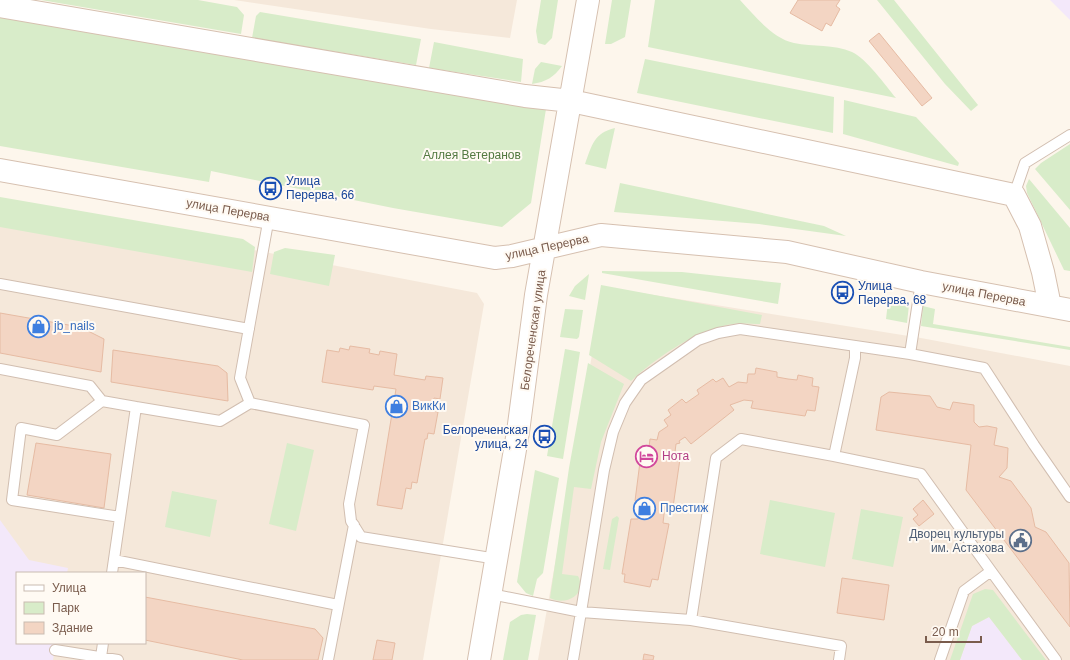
<svg xmlns="http://www.w3.org/2000/svg" width="1070" height="660" viewBox="0 0 1070 660" font-family="Helvetica,sans-serif">
<rect width="100%" height="100%" fill="#fdf6ec"/>
<path fill="#f5e8da" fill-rule="evenodd" d="M234 0H517L510 38 431 29Z
M0 201 477 293 484 304 423 660H0ZM17 573H145V643H17Z
M604 287 921 338 1070 366V660H538Z"/>
<path fill="#f3e8fa" d="M1050 0H1070V20Z
M0 520 29 560 68 568 67 573H17V643H56L53 660H0Z
M989 617 1022 660H960L972 626Z"/>
<path fill="#d8ecc9" d="M41 0H198L237 7 244 15 241 34Z
M541 0H558L552 38 545 45 538 43 536 31Z
M612 0H631L625 37 611 44H605Z
M655 0H740C755 16 772 38 794 43 813 47 834 44 852 52 867 59 885 85 896 98L648 47Z
M877 0H894L978 105 971 111 945 84Z
M260 12 421 39 416 65 252 38 256 16Z
M0 16 546 109 531 203 502 227 393 208 211 171 209 182 0 146Z
M434 42 523 59 521 82 429 68Z
M645 59 834 97 833 133 637 93Z
M541 62 562 66C554 77 546 82 532 84L535 69Z
M844 100 916 117 959 163 958 166 843 134Z
M615 128 606 169 585 164C592 145 594 133 615 128Z
M1070 144V210L1035 169 1041 163Z
M1029 179 1070 228V271L1064 270 1027 193 1026 186Z
M620 183 824 226 846 236 759 224 614 212Z
M0 197 243 239 255 247 252 272 0 227Z
M285 248 335 255 329 286 270 274 274 252Z
M602 271 682 272 781 283 778 304 602 273Z
M589 274 585 300 569 296 575 286Z
M601 285 762 315 760 324C749 324 735 322 723 326 690 335 657 357 631 381L589 355Z
M888 302 909 305 907 323 886 319Z
M923 306 935 309 933 324 1070 347V350L921 326Z
M565 309 583 310 579 337 577 339 560 337Z
M565 349 580 352 563 459 547 456Z
M588 363 624 384 601 442 591 489 574 487 562 574 578 576C588 595 565 606 550 598L569 468Z
M287 443 314 450 296 531 269 524Z
M535 470 559 478 543 573 537 579 533 596 526 593 517 582Z
M172 491 217 500 210 537 165 527Z
M770 500 835 513 825 567 760 554Z
M861 509 903 517 893 567 852 559Z
M617 516 619 518 610 570 603 569 612 519Z
M985 589 993 590 1046 660H1022L989 617 972 626 960 660H950L973 594Z
M527 614 536 615 528 660H503L510 622 521 615Z"/>
<path fill="#f3d5c3" stroke="#e6bba3" d="M798 0H840L836 6 840 9 831 26 826 23 822 31 790 13Z
M879 33 932 98 922 106 869 41Z
M0 313 80 327 104 339 101 372 0 353Z
M350 346 370 349 369 353 379 355 380 351 397 354 394 375 425 380 426 376 443 378 440 399 434 398 432 411 438 412 434 434 428 433 427 439H425L417 483 412 482 411 489 406 488 402 509 377 505 396 389 374 386 373 390 322 382 327 350 339 352 340 348 349 350Z
M113 350 218 366 227 373 228 401 111 382Z
M756 368 777 372V377L788 379 797 380 798 375 813 378 812 386 819 387 815 411 807 410 805 416 751 408 753 401 744 400 730 405 734 410 691 444 685 437 679 441 680 443 676 444 675 452H681L673 507 665 506 663 523 669 524 658 580 652 579 650 587 624 582 625 574H622L631 519H638L642 503 635 501 642 446 649 447 650 439 657 440 659 432 668 426 664 420 671 415 668 410 682 399 686 403 699 394 697 390 713 379 716 382 723 378 729 387 738 382 747 383 748 374H755Z
M889 392 930 396 937 407 950 410 953 402 974 405V422L979 427 987 426 997 428 994 445 1008 448 1007 468 999 477 1011 481 1031 508 1035 527 1046 532 1069 563 1070 627 966 490 971 445 876 430 881 397Z
M36 443 111 454 104 508 27 495Z
M923 500 934 514 919 526 913 519 918 515 913 509Z
M842 578 889 585 884 620 837 613Z
M145 597 315 629 323 638 318 660H243L145 640Z
M377 640 395 643 392 660H373Z
M644 654 654 656 653 660H643Z"/>
<g fill="none" stroke-linecap="round" stroke-linejoin="round">
<defs>
<path id="lane" d="M1014 195 1025 163 1070 135
M269 217 240 378 250 403 364 425 349 504 351 521 361 537 497 559
M0 284 249 329
M855 346V358L834 456 741 439 716 458 691 620 581 612 604 470 613 432 625 403 641 380 698 340 718 333 740 329 910 354 921 282
M910 354 984 368 1034 445 1070 497
M0 369 90 386 102 401 136 407
M102 401 57 435 21 428 12 500 120 517
M834 456 921 474 991 571 964 591 940 660
M114 560 338 605
M991 571 1056 660
M112 573 136 407 220 421 250 403
M491 594 581 612 573 660
M691 620 841 646 839 660
M55 650 118 660
M101 657 103 643
M328 660 354 525"/>
<path id="secondary" d="M0 6 525 96 571 101 1014 195 1030 226 1043 272 1050 306
M0 170 495 258 512 256 601 235 787 252 921 282 1070 310
M479 660 518 432 536 295 588 0"/>
</defs>
<use href="#lane" stroke="#d1beb0" stroke-width="12"/>
<use href="#secondary" stroke="#d6c0b0" stroke-width="24"/>
<use href="#lane" stroke="#fff" stroke-width="10"/>
<use href="#secondary" stroke="#fff" stroke-width="22"/>
</g>
<defs>
<symbol id="bus-ring" viewBox="-11 -11 22 22"><circle r="9.5" fill="#fffaf3" stroke="#1a4fb4" stroke-width="1.5"/><path d="M-5-6H5V4H4V6H2V4H-2V6H-4V4H-5ZM-3.5-4V0h7V-4ZM-3.5 1.2v1.5H-2V1.2ZM2 1.2v1.5H3.5V1.2Z" fill="#1a4fb4"/></symbol>
<symbol id="shop-ring" viewBox="-11 -11 22 22"><circle r="9.5" fill="#fffaf3" stroke="#3f7fe0" stroke-width="1.5"/><path d="M-5-2.5h2.3a2.7 3.5 0 0 1 5.4 0H5L5.5 6h-11ZM-1.5-2.5h3a1.5 2.3 0 0 0-3 0Z" fill="#3f7fe0"/></symbol>
<symbol id="hotel-ring" viewBox="-11 -11 22 22"><circle r="9.5" fill="#fffaf3" stroke="#d1479c" stroke-width="1.5"/><path d="M-6-4.5h1.5V1H6V5H4.5V3h-9V5H-6ZM-4 0a1.8 1.8 0 1 1 3.6 0ZM.5 0V-2.5h3Q6-2.5 6 0Z" fill="#d1479c"/></symbol>
<symbol id="civic-ring" viewBox="-11 -11 22 22"><circle r="9.5" fill="#fffaf3" stroke="#5c6f8a" stroke-width="1.5"/><path d="M-.6-6.5H3V-4.5H.6V-3L4-1V1h2V6H-6V1h2V-1L-.6-3ZM-1.2 2.5V6h2.4V2.5Z" fill="#5c6f8a"/></symbol>
</defs>
<g fill-rule="evenodd">
<use href="#bus-ring" x="258" y="176" width="25" height="25"/>
<use href="#bus-ring" x="830" y="280" width="25" height="25"/>
<use href="#shop-ring" x="26" y="314" width="25" height="25"/>
<use href="#shop-ring" x="384" y="394" width="25" height="25"/>
<use href="#bus-ring" x="532" y="424" width="25" height="25"/>
<use href="#hotel-ring" x="634" y="444" width="25" height="25"/>
<use href="#shop-ring" x="632" y="496" width="25" height="25"/>
<use href="#civic-ring" x="1008" y="528" width="25" height="25"/>
</g>
<g text-anchor="middle" stroke-width="4" stroke-linejoin="round" paint-order="stroke">
<g font-size="12" fill="#537a41" stroke="#fffaf3">
<text x="472" y="159">Аллея Ветеранов</text>
</g>
<g font-size="12" fill="#164399" stroke="#fffaf3" text-anchor="start">
<text x="286" y="185">Улица<tspan x="286" dy="14">Перерва, 66</tspan></text>
<text x="858" y="290">Улица<tspan x="858" dy="14">Перерва, 68</tspan></text>
<text x="528" y="434" text-anchor="end">Белореченская<tspan x="528" dy="14">улица, 24</tspan></text>
</g>
<g font-size="12" fill="#7a5c4d" stroke="#fffaf3">
<text transform="translate(228 210) rotate(10)" y="4">улица Перерва</text>
<text transform="translate(547 247) rotate(-12)" y="4">улица Перерва</text>
<text transform="translate(984 294) rotate(11)" y="4">улица Перерва</text>
<text transform="translate(533 330) rotate(-82)" y="4">Белореченская улица</text>
</g>
<g font-size="12" fill="#366cbe" stroke="#fffaf3" text-anchor="start">
<text x="54" y="330">jb_nails</text>
<text x="412" y="410">ВикКи</text>
<text x="660" y="512">Престиж</text>
</g>
<g font-size="12" fill="#b23c85" stroke="#fffaf3" text-anchor="start">
<text x="662" y="460">Нота</text>
</g>
<g font-size="12" fill="#4e5e75" stroke="#fffaf3" text-anchor="end">
<text x="1004" y="538">Дворец культуры<tspan x="1004" dy="14">им. Астахова</tspan></text>
</g>
</g>
<rect x="16" y="572" width="130" height="72" fill="#fffaf3" stroke="#cabbb1"/>
<rect x="24" y="585" width="20" height="6" fill="#ffffff" stroke="#cabbb1"/>
<text x="52" y="592" font-size="12" fill="#7a5c4d">Улица</text>
<rect x="24" y="602" width="20" height="12" fill="#d8ecc9" stroke="#cabbb1"/>
<text x="52" y="612" font-size="12" fill="#7a5c4d">Парк</text>
<rect x="24" y="622" width="20" height="12" fill="#f3d5c3" stroke="#cabbb1"/>
<text x="52" y="632" font-size="12" fill="#7a5c4d">Здание</text>
<path d="M926 636v6h55v-6" fill="none" stroke="#7a5c4d" stroke-width="2"/>
<text x="932" y="636" font-size="12" fill="#7a5c4d" stroke="#fffaf3" stroke-width="3" paint-order="stroke">20 m</text>
</svg>
